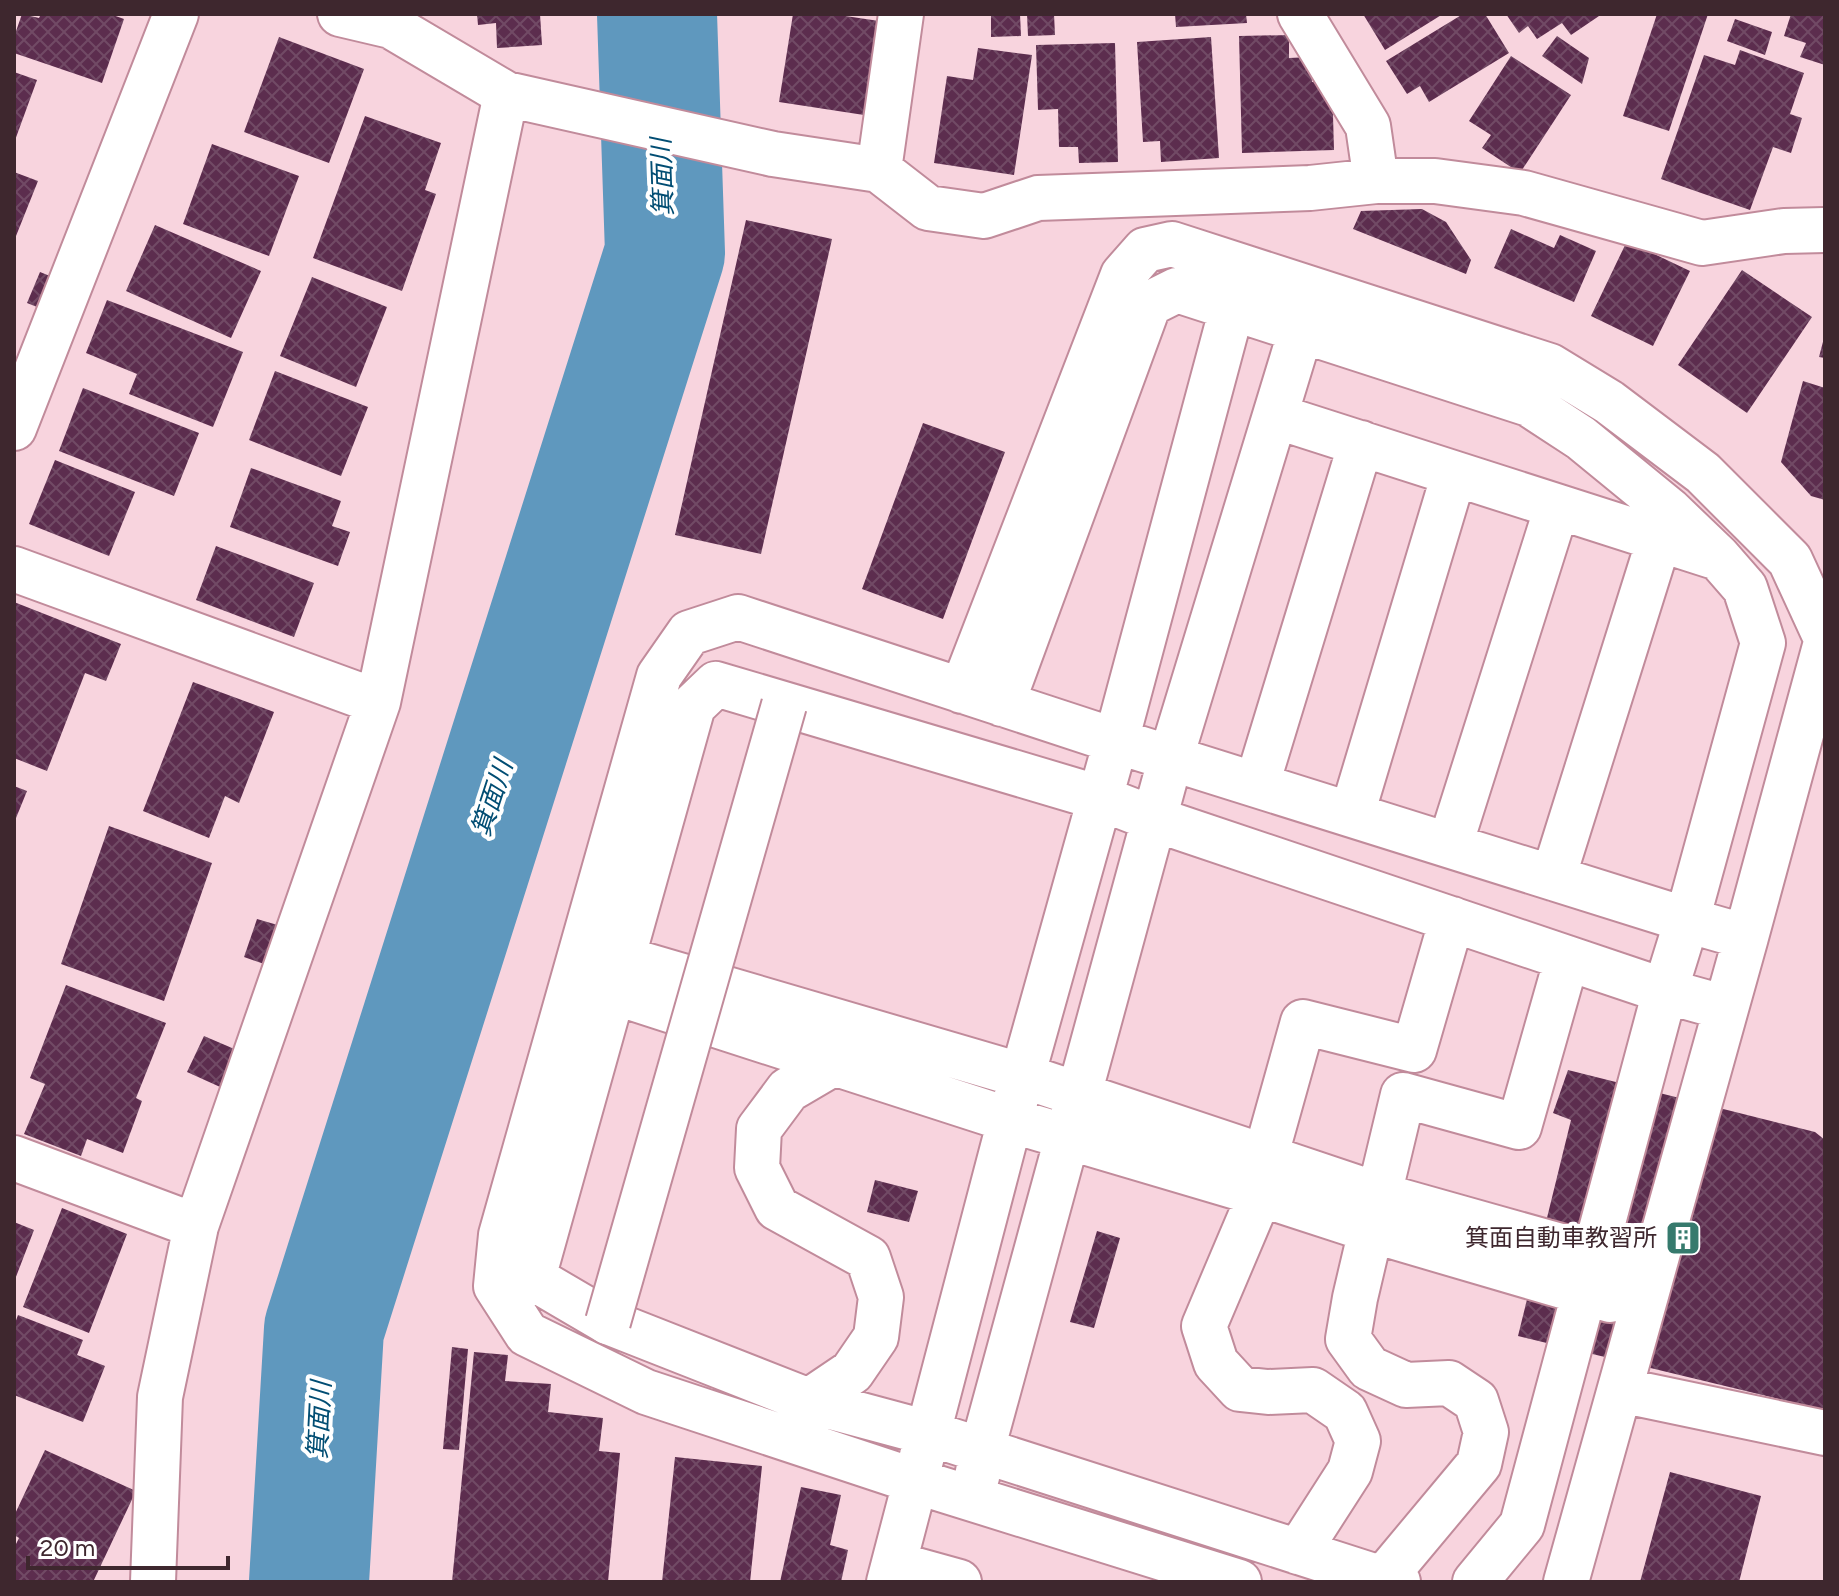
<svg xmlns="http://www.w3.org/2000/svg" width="1839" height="1596" viewBox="0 0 1839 1596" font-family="Figtree,'Noto Sans JP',sans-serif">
<defs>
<pattern id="building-cross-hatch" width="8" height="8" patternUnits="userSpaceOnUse" patternTransform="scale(2)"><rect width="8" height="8" fill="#5c2d4e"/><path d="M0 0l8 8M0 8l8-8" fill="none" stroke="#714a65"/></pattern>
</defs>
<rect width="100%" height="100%" fill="#f8d4de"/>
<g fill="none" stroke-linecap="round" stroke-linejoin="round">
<path stroke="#5f98be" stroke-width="120" d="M309 1582 324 1329 665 253 657 14"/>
</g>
<path fill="url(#building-cross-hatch)" d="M22 14 39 18 41 14H110L124 19 102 83 14 53V37Z
M477 14H540L542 45 497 48 496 23 478 25Z
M793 14H832L879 21 864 115 779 102Z
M991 14H1020L1021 36 991 37Z
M1027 14H1054L1055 35 1028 36Z
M1175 14H1246L1247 23 1176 27Z
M1363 14H1443L1385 50Z
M1463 14H1485L1509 53 1429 102 1420 86 1407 94 1386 61Z
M1506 14H1602L1571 35 1562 23 1537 39 1528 26 1519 33Z
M1657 14H1708L1669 131 1623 116Z
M1791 14H1825V65L1800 57 1806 43 1784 36Z
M1735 19 1772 32 1765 55 1727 41Z
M1289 35V58L1311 57 1312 82 1332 81 1334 150 1242 153 1239 36Z
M1557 36 1589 58 1582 84 1542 56Z
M279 37 364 69 329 163 244 132Z
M1211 37 1219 158 1161 162 1160 141 1143 142 1137 42Z
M1115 43 1118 162 1079 163 1078 147H1059L1058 109 1038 110 1036 45Z
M978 48 1032 55 1014 175 934 163 947 76 973 80Z
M1740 50 1804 73 1790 114 1802 118 1791 153 1773 147 1750 210 1661 179 1704 55 1735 65Z
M1511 56 1571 95 1520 173 1482 148 1491 135 1469 121Z
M14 72 37 80 14 143Z
M365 116 441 143 425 190 436 194 402 291 313 258Z
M212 144 299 176 269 256 183 224Z
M14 172 38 181 14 241Z
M1422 209 1446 222 1471 260 1466 274 1353 229 1361 211Z
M746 220 832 239 761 554 675 535Z
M155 225 261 271 231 338 126 291Z
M1511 229 1554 248 1560 235 1596 251 1574 302 1494 268Z
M1627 241 1690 271 1653 346 1591 316Z
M1742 270 1812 317 1747 413 1678 365Z
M40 272 55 278 42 309 27 303Z
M312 277 387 307 356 387 280 356Z
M107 300 243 352 213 427 129 394 137 374 86 353Z
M1824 338H1825V358L1819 357Z
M275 371 368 407 341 476 249 440Z
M1803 381 1825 388V500L1811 496 1781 462Z
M83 388 199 433 174 496 59 451Z
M923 423 1005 452 943 619 862 589Z
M55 460 135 492 109 556 29 524Z
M251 468 341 501 332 526 350 532 338 566 230 527Z
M216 546 314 583 294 637 196 600Z
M14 602 121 644 106 681 85 673 47 771 14 758Z
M193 682 274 712 239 803 225 796 209 838 143 811Z
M14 786 27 791 14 823Z
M109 826 212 863 164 1001 61 964Z
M257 919 281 926 267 965 244 957Z
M66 985 166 1023 136 1098 142 1101 123 1153 87 1139 81 1156 24 1134 45 1084 30 1078Z
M204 1036 246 1054 229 1091 187 1072Z
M1568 1070 1815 1132 1825 1140V1410L1518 1336 1571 1120 1553 1113Z
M875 1180 918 1191 909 1222 867 1212Z
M62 1208 127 1234 89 1333 23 1307Z
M14 1222 34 1230 14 1282Z
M1097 1231 1120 1238 1094 1328 1070 1322Z
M18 1315 83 1340 77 1355 105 1366 83 1422 14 1395V1326Z
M452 1347 468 1349 459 1450 443 1449Z
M474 1352 508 1355 505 1381 551 1384 548 1412 603 1418 599 1451 620 1453 608 1582H452Z
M45 1450 136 1491 93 1582H14V1548L19 1538 14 1535V1516Z
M675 1457 762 1466 750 1582H662Z
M1670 1472 1761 1496 1739 1582H1640Z
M801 1487 841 1495 830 1545 848 1550 841 1582H780Z"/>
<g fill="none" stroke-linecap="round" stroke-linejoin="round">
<defs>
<path id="minor" d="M340 14 391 26 506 94
M1300 14 1368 126 1376 181
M879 170 928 208 984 216 1038 198 1310 188 1376 181H1435L1524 193 1702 243 1784 231 1825 230
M1275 416 1712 556
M14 428 176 14
M14 569 378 702
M962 691 1123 275 1145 250 1172 244 1550 366 1609 402 1703 473 1790 560 1825 636
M1002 704 1149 304 1177 290 1529 404 1581 438 1669 510 1718 557 1745 588 1763 643 1687 920 1665 991 1522 1525 1475 1582
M1257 784 1361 443
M1352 814 1454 474
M1450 845 1557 507
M1553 878 1659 540
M1746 937 1825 646
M597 951 1023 1076 1379 1195 1621 1263
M586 983 1010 1120 1260 1194 1371 1230 1610 1300
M14 1158 196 1226
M1265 1158 1303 1022 1414 1050 1452 919
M1260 1194 1204 1326 1216 1363 1240 1389 1268 1392 1313 1390 1345 1412 1358 1441 1350 1471 1298 1552
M1379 1195 1403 1095 1519 1127 1567 958
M1371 1230 1355 1298 1348 1339 1369 1368 1406 1385 1449 1383 1476 1401 1486 1432 1479 1464 1383 1579
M1620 1390 1825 1433
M809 1401 852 1372 876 1337 881 1297 868 1258 777 1208 757 1168 759 1129 788 1090 834 1063
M977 1477 982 1450 1171 757 1309 304
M894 1564 959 1582
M153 1582 160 1397 196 1226 378 702 506 94 773 154 879 170 901 14
M889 1582 1010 1120 1116 741 1243 267
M1239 1582 915 1481 646 1392 527 1334 496 1286 501 1235 659 676 689 633 738 617 1116 741 1687 920 1746 937 1566 1582
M1398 1582 1383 1579 928 1433 809 1401 608 1322 533 1278 693 706 716 684 1100 798 1154 819 1665 991 1726 1008"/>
</defs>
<use href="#minor" stroke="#c18b9b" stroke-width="48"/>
<use href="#minor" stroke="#fff" stroke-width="44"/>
<defs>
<path id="minor-bridge" d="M608 1322 784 705"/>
</defs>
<use href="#minor-bridge" stroke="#c18b9b" stroke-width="48" stroke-linecap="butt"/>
<use href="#minor-bridge" stroke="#fff" stroke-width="44"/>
</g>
<defs>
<symbol id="building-square" viewBox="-11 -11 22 22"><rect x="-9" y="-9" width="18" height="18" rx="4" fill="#367a6d" stroke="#fff"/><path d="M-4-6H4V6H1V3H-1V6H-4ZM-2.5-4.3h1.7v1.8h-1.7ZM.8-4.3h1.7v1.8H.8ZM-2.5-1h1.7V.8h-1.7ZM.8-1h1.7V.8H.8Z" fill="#fff"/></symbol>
</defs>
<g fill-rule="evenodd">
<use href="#building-square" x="1663" y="1218" width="40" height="40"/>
</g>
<g text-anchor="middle" stroke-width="8" stroke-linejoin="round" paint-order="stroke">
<g font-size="24" fill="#3e272e" stroke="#fff" text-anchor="end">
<text x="1657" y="1246">箕面自動車教習所</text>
</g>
<g font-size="26" font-style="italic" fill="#014d73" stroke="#fff">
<text transform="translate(662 177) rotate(-92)" y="9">箕面川</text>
<text transform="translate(492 798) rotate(-72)" y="9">箕面川</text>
<text transform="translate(319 1420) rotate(-87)" y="9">箕面川</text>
</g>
</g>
<rect width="1839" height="1596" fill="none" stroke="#3e272e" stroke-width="32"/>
<path d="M28 1556v12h200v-12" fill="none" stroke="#3e272e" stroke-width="4"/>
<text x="40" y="1556" font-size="24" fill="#3e272e" stroke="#ffffff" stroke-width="6" paint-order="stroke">20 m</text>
</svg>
